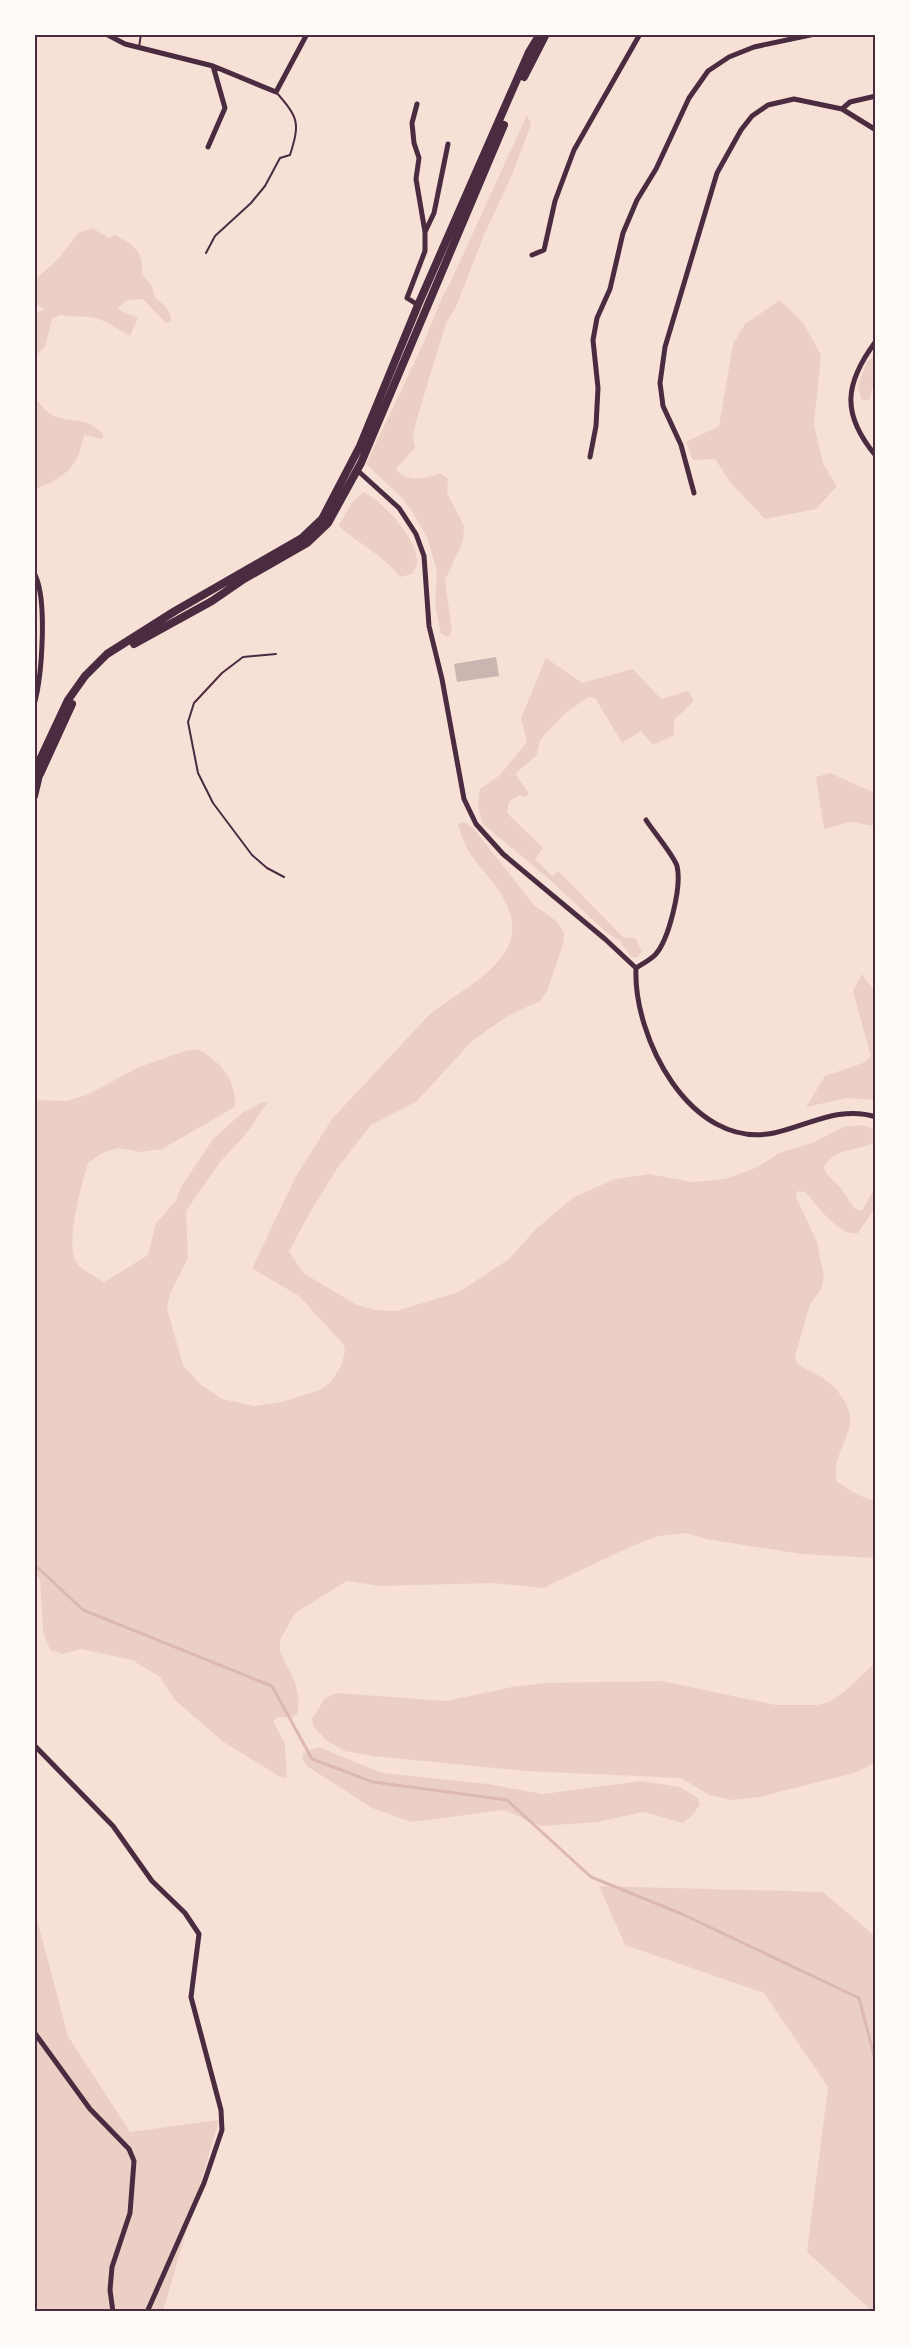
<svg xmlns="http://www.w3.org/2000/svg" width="910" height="2346" viewBox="0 0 910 2346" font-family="'IBM Plex Sans',sans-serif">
<rect width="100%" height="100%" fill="#f7e1d7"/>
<path fill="#ebcfc5" d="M527 115 531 124 512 175 484 235 456 307 446 323 416 422 413 437 415 448 396 469C406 483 427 479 440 473L448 479 447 493 464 526 463 541 445 580 452 631 448 637 441 634 435 603 437 572 428 539 413 513 402 498 366 464C384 425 404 386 422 346 432 325 438 302 450 283Z
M92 228 109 238 115 235C135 246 143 250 142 274L151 285 156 299C164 304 171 310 171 321L166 323 143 299 127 300 117 309 138 318 130 336C119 330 107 321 95 318 83 315 72 318 60 315L52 319 45 347 35 356V315L44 309 35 303V280L59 258 78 233Z
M780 300 804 324 821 355 814 424 823 464 837 486 816 509 765 519 731 483 715 459 693 460 686 442 719 426 733 344 745 324Z
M875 356V379L869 401 861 399 858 386 867 361Z
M35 399C40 403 44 409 49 413 69 426 83 413 103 434L102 439 84 435C78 467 65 478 35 489Z
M363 492C382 500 418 540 417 561 417 566 414 570 412 574L400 577C386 557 359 544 340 527L339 525 352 503Z
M546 658 582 683 633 669 661 699 688 691 694 701 674 720V735L653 745 641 731 622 743 595 698 588 697 563 715 540 740 537 755 515 774 529 793 525 797 519 795 509 802 507 813 543 848 535 859 552 876 558 871 623 937 635 938 642 951 637 957H631L620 941 607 933 549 879 483 824 478 807 480 789 500 775 527 742 521 718Z
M830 773 875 793V826L850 822 824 829 816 777Z
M465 822 474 829 534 905 556 921 564 932 563 945 547 991 540 1001 509 1015 472 1041 417 1101 371 1125 336 1170 312 1209 289 1251 303 1273 357 1305 376 1310 396 1311 459 1292 509 1259 536 1229 574 1197 615 1179 649 1174 693 1182 725 1179 758 1167 779 1153 812 1143 843 1127 863 1125 875 1130 874 1142C855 1153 838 1146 824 1167L826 1173 839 1186 855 1209 862 1211 875 1187V1208L858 1233C840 1238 817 1205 805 1192L798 1191 796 1197 817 1242 824 1276 821 1289 810 1304 795 1357 797 1363C808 1372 822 1375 833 1386 873 1428 829 1444 837 1482L858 1495 875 1501V1558L801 1554 706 1539 686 1533 658 1536 632 1546 543 1588 493 1583 380 1586 347 1581 295 1613 280 1640V1651L295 1682 299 1701 297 1714 292 1718 279 1717 273 1721 285 1744 287 1778 280 1777 222 1741 174 1699 160 1677 132 1660 82 1649 63 1654 50 1650 43 1632 40 1580 34 1571 35 1100 66 1101 87 1095 139 1067 185 1051 198 1049C221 1063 236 1078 235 1107L162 1149 140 1152 119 1148 104 1152 88 1163C82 1183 64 1247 77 1263 83 1271 96 1277 104 1282L148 1255 156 1223 176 1201 181 1187 213 1139 242 1113 261 1103 268 1102 246 1134 220 1162 186 1211 188 1258 170 1294 167 1308 183 1365 201 1385 222 1399 255 1406 282 1402 320 1390 331 1382 342 1364 345 1350 343 1344 299 1296 258 1272 253 1268 255 1262 296 1176 332 1119 428 1016C465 984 541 957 501 894 483 865 468 862 458 824Z
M862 974 875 992V1100L847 1098 806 1107 825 1076 863 1063 871 1057 853 991Z
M875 1663V1763L854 1773 759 1797 731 1800 709 1795 681 1778 525 1771 373 1756 344 1751 326 1740 313 1726 312 1719 325 1698 336 1693 446 1701 512 1687 545 1683 662 1681 776 1705H817L829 1702 845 1691Z
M315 1748H321L382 1773 488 1784 543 1794 641 1781 680 1787 698 1798 700 1804 693 1815 683 1823 643 1812 597 1822 541 1826 504 1810 411 1822 372 1808 307 1766 303 1761V1754Z
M599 1886 823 1892 875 1936V2311H872L807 2252 828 2087 764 1993 625 1945Z
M34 1908 68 2036 130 2132 219 2120 163 2311H35Z"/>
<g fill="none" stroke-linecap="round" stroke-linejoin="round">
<path stroke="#dcb8b0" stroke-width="3" d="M34 1564 83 1610 272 1686 312 1759 373 1782 507 1800 591 1877 682 1914 859 1998 876 2063"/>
</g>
<path fill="#ccb4b1" d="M496 657 499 676 457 682 454 664Z"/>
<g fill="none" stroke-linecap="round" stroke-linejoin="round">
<path stroke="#4a2c40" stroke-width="2" d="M139 47 141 34
M206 253 215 236 251 203 265 186 280 158 290 155C300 123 299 118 276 92
M276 654 243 657 222 673 194 703 188 722 198 773 213 803 252 855 267 868 284 877"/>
<path stroke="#4a2c40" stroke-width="5" d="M106 34 125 44 213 66 276 92 307 34
M417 104 412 123 414 143 419 158 416 179 425 232V251L407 298 418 305
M842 109 876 130
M208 147 225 108 213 66
M425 232 434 213 448 144
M532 255 544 250 555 201 574 150 640 34
M876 341C844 384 841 414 876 456
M590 457 596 426 598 388 593 340 597 318 610 289 623 233 637 200 656 169 689 98 708 71 729 57 754 47 815 34
M357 470 399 508 416 534 424 556 429 626 442 679 464 799 476 824 503 854 605 939 636 968C633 1037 690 1150 774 1133 807 1126 840 1105 876 1117
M694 493 681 445 663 406 660 383 665 347 717 173 741 130 752 116 768 105 794 99 842 109 850 102 876 96
M34 573C48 597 42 677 34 705
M636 968C642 964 650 960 655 955 669 940 682 886 677 866 674 856 653 831 646 820
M34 1745 113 1826 152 1881 185 1913 199 1934 191 1997 221 2110 222 2130 204 2183 147 2312
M34 2032 90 2109 129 2149 134 2161 130 2213 112 2267 110 2290 113 2312"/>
<path stroke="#4a2c40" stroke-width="8" d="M524 77 546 34
M134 644 212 601 244 579 307 543 328 523 361 463 504 125
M40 774 72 704
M34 777 38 764 68 700 85 676 107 654 175 611 302 538 322 519 360 446 418 305 529 52 540 34
M34 796 40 771"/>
</g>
<rect width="910" height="2346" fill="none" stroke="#fffaf5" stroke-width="72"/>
<rect x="36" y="36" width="838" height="2274" fill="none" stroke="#4a2c40" stroke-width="2"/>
</svg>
